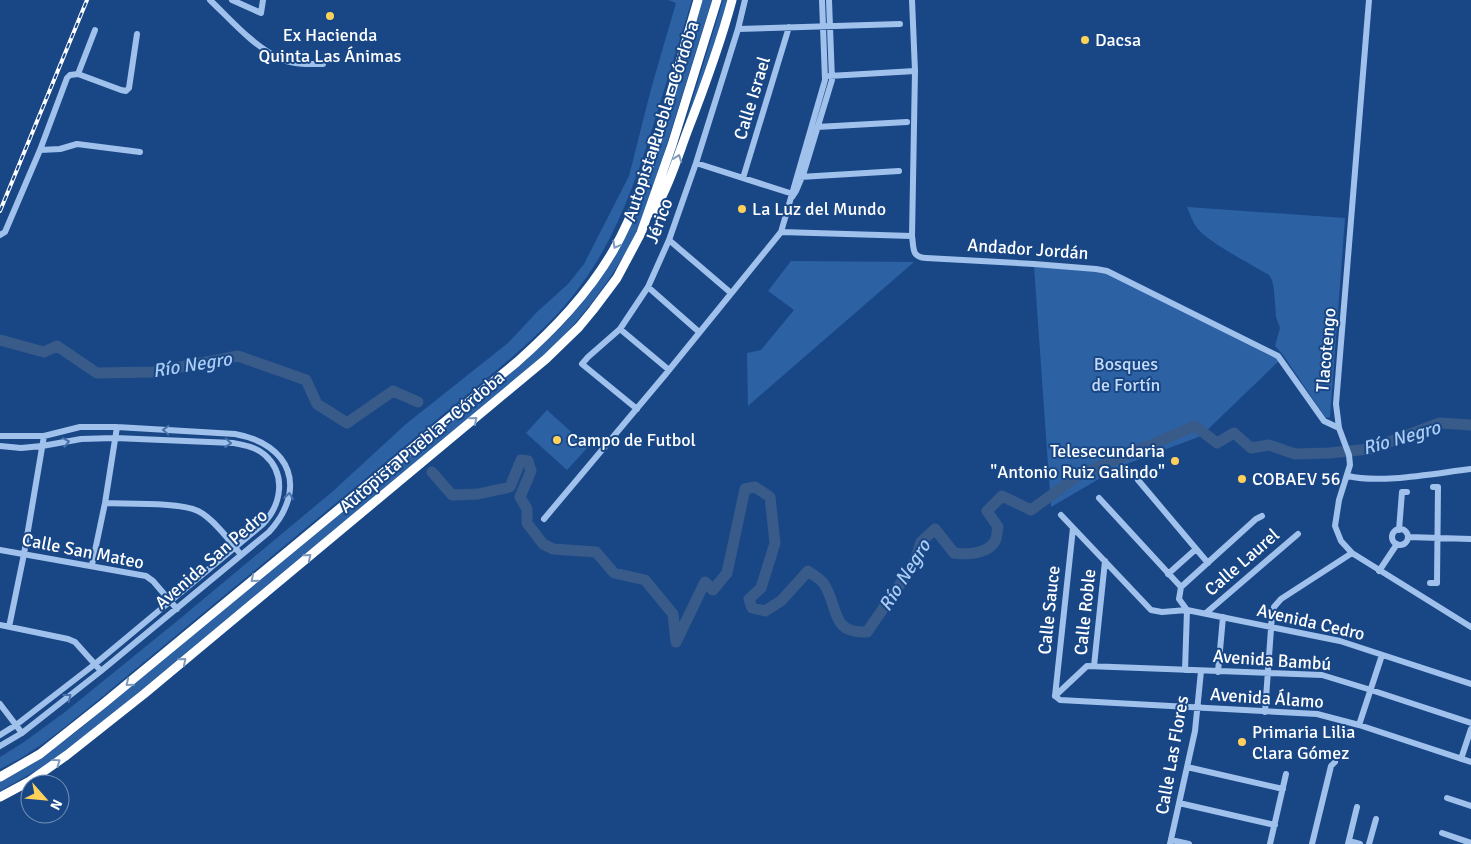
<svg xmlns="http://www.w3.org/2000/svg" width="1471" height="844" viewBox="0 0 1471 844" font-family="Signika,sans-serif">
<rect width="100%" height="100%" fill="#194786"/>
<path fill="#2c61a4" d="M668 0H692C680 39 668 77 656 116 638 175 618 235 581 285 561 313 536 336 510 359L97 701C66 726 36 752 0 769V757L24 742 65 712 182 617 332 492 406 424 508 343 537 312 568 284 584 264 629 176 651 89 676 3Z
M703 0H712L646 211C622 267 590 310 547 353L81 740 39 769 0 791V781L34 762 76 732 542 345 563 325 584 301 606 271 630 228 651 173Z
M723 0H728L706 72 680 140Z
M1187 207 1345 218 1330 417 1326 418 1283 355 1275 346 1280 328 1276 317 1274 290 1272 280 1269 275C1249 263 1211 244 1197 228 1192 221 1190 214 1187 207Z
M791 261 914 262 748 406 747 353 761 350 794 310 768 291Z
M1034 266 1107 271 1281 359 1201 436 1121 466 1051 507Z
M547 410 588 447 567 470 526 433Z"/>
<g fill="none" stroke-linecap="round" stroke-linejoin="round">
<path stroke="#385b89" stroke-width="11" d="M0 340 44 352 57 346 97 373 154 372 238 356 306 380 317 404 347 423 393 391 418 402
M432 472 452 495 478 494 510 487 521 460 528 461 531 471 520 497 527 509V523L543 544 553 549 596 552 614 573 645 580 673 614 676 642 705 582 713 590 727 573 745 489 755 487 770 497 775 543 761 588 749 599 752 608 765 611 781 601 808 571C813 575 821 579 824 584 839 607 830 634 867 632L914 564 921 542 935 529 954 553C967 555 990 554 996 539 997 535 997 531 998 527L987 511 1002 496 1031 510 1079 475 1195 426 1217 443 1234 433 1251 448 1269 445 1295 454 1329 453 1370 449 1440 423 1471 425"/>
<path stroke="#a0c1ec" stroke-width="6" d="M210 0C232 21 253 46 281 59 294 65 310 64 323 64
M232 0 261 13 263 0
M912 0 915 71 912 236C914 248 911 257 926 258L1034 264 1096 269 1107 271 1278 356 1324 421 1339 428
M1369 0 1336 404 1339 428 1349 455 1350 465 1339 500 1335 526 1341 541 1352 553 1471 627
M738 29 900 24
M78 74 95 30
M829 76 915 71
M817 127 907 122
M40 150 60 149 77 144 140 152
M696 163 793 194
M800 177 899 171
M743 178 789 27
M792 197 796 191 804 172 832 80 829 0
M781 232 912 236
M0 235 5 232 40 150 67 78 70 75 78 74 121 90 126 91 129 88 137 34
M669 240 731 293
M648 287 699 332
M620 329 669 370
M637 409 582 364 588 357 620 329 648 287 669 240 696 163 738 29 745 0
M0 436H44L80 427H117L235 434C291 444 308 489 269 532L101 671 22 733 0 746
M0 446 21 448 42 446 81 439 115 438 233 443C244 445 256 447 265 455 287 475 281 505 263 524L95 664 16 725 0 735
M1348 476C1381 484 1436 473 1471 469
M1138 480 1208 563
M1099 498 1181 587
M105 503C128 504 179 502 198 511 213 518 231 542 241 555
M1061 515 1151 610 1162 612 1187 610 1340 641 1471 684
M544 519 665 375 781 232 825 80 822 0
M1392 537a8 8 0 1 1 16 0a8 8 0 1 1-16 0Z
M1399 530 1402 492H1407
M1408 537 1471 539
M0 550 146 576 153 581 177 609
M92 565 105 503 117 427
M1379 571 1397 544
M1168 574 1196 549
M1430 583H1437L1438 487H1433
M1206 613 1298 534
M0 625 68 639 75 642 101 671
M9 627 24 554 44 436
M1094 666 1105 561
M1185 670 1187 610 1179 599 1181 587 1256 519 1262 516
M1218 672 1223 617
M1055 696 1087 666 1322 675 1371 690 1471 723
M1055 696 1060 700 1317 714 1359 725 1471 762
M1055 696 1073 528
M0 704 22 733
M1265 712 1272 615 1274 607 1281 599 1352 553
M1359 725 1382 655
M1461 759 1471 729
M1187 767 1283 789
M1447 798 1471 806
M1179 803 1275 825
M1442 833 1471 843
M1171 840 1189 844
M1349 841 1360 844
M1170 844 1195 731 1201 671
M1270 844 1286 774
M1312 844 1331 766 1335 762
M1348 844 1357 807
M1369 844 1376 819"/>
<path stroke="#fff" stroke-width="9" d="M653 213C668 188 677 159 687 132 704 88 720 45 732 0
M0 777 40 754 103 704 517 362C554 329 588 294 613 251 636 211 649 167 662 124 674 82 686 41 698 0
M0 797 30 781 67 755 144 694 546 359 579 327 593 310 617 278 641 233 672 145 717 0"/>
<defs>
<path id="rail" d="M0 211 87 0"/>
</defs>
<use href="#rail" stroke="#fff" stroke-width="4"/>
<use href="#rail" stroke="#194786" stroke-width="2" stroke-dasharray="5.5" stroke-linecap="butt"/>
</g>
<defs><path id="oneway-chevron" d="M-2-3.5L2.5 0L-2 3.5" fill="none" stroke-width="1.6" stroke-linecap="round" stroke-linejoin="round" transform="scale(1.25)"/></defs>
<g stroke="#809abc">
<use href="#oneway-chevron" transform="translate(678 158) rotate(-70)"/>
<use href="#oneway-chevron" transform="translate(616 245) rotate(119)"/>
<use href="#oneway-chevron" transform="translate(474 420) rotate(-40)"/>
<use href="#oneway-chevron" transform="translate(308 557) rotate(-39)"/>
<use href="#oneway-chevron" transform="translate(254 579) rotate(140)"/>
<use href="#oneway-chevron" transform="translate(183 661) rotate(-40)"/>
<use href="#oneway-chevron" transform="translate(129 683) rotate(141)"/>
<use href="#oneway-chevron" transform="translate(57 762) rotate(-36)"/>
</g>
<g stroke="#4872aa">
<use href="#oneway-chevron" transform="translate(166 430) rotate(-177)"/>
<use href="#oneway-chevron" transform="translate(66 442) rotate(-11)"/>
<use href="#oneway-chevron" transform="translate(228 443) rotate(4)"/>
<use href="#oneway-chevron" transform="translate(289 496) rotate(-81)"/>
<use href="#oneway-chevron" transform="translate(68 697) rotate(-38)"/>
</g>
<g fill="#ffd15b" stroke="#194786" stroke-width="2">
<circle cx="330" cy="16" r="5"/>
<circle cx="1085" cy="40" r="5"/>
<circle cx="742" cy="209" r="5"/>
<circle cx="557" cy="440" r="5"/>
<circle cx="1175" cy="461" r="5"/>
<circle cx="1242" cy="479" r="5"/>
<circle cx="1242" cy="742" r="5"/>
</g>
<g text-anchor="middle" stroke-width="4" stroke-linejoin="round" paint-order="stroke">
<g font-size="18" fill="#fff" stroke="#194786" text-anchor="start">
<text x="330" y="41" text-anchor="middle">Ex Hacienda<tspan x="330" dy="21">Quinta Las Ánimas</tspan></text>
<text x="1095" y="46">Dacsa</text>
<text x="752" y="215">La Luz del Mundo</text>
<text x="567" y="446">Campo de Futbol</text>
<text x="1165" y="457" text-anchor="end">Telesecundaria<tspan x="1165" dy="21">"Antonio Ruiz Galindo"</tspan></text>
<text x="1252" y="485">COBAEV 56</text>
<text x="1252" y="738">Primaria Lilia<tspan x="1252" dy="21">Clara Gómez</tspan></text>
</g>
<g font-size="18" fill="#fff" stroke="#194786">
<text transform="translate(752 98) rotate(-73)" y="6">Calle Israel</text>
<text transform="translate(661 121) rotate(-72)" y="6">Autopista Puebla - Córdoba</text>
<text transform="translate(659 221) rotate(-69)" y="6">Jérico</text>
<text transform="translate(1028 249) rotate(4)" y="6">Andador Jordán</text>
<text transform="translate(1326 350) rotate(-85)" y="6">Tlacotengo</text>
<text transform="translate(422 442) rotate(-40)" y="6">Autopista Puebla - Córdoba</text>
<text transform="translate(83 551) rotate(11)" y="6">Calle San Mateo</text>
<text transform="translate(211 559) rotate(-41)" y="6">Avenida San Pedro</text>
<text transform="translate(1242 562) rotate(-41)" y="6">Calle Laurel</text>
<text transform="translate(1049 610) rotate(-84)" y="6">Calle Sauce</text>
<text transform="translate(1085 612) rotate(-84)" y="6">Calle Roble</text>
<text transform="translate(1311 622) rotate(13)" y="6">Avenida Cedro</text>
<text transform="translate(1272 660) rotate(4)" y="6">Avenida Bambú</text>
<text transform="translate(1267 698) rotate(4)" y="6">Avenida Álamo</text>
<text transform="translate(1172 755) rotate(-80)" y="6">Calle Las Flores</text>
</g>
<g font-size="18" fill="#c5dcf9" stroke="#194786">
<text x="1126" y="370">Bosques<tspan x="1126" dy="21">de Fortín</tspan></text>
</g>
<g font-size="19" font-style="italic" fill="#abccf4" stroke="#194786">
<text transform="translate(192 364) rotate(-9)" y="7">Río Negro</text>
<text transform="translate(1401 437) rotate(-16)" y="7">Río Negro</text>
<text transform="translate(904 575) rotate(-58)" y="7">Río Negro</text>
</g>
</g>
<g transform="translate(45 799) rotate(117)"><circle r="24" fill="#194786" stroke="#7591b6"/>
<path d="M0-4L9 19L0 12L-9 19Z" fill="#ffd15b"/>
<text y="-8" font-size="14" font-weight="bold" text-anchor="middle" fill="#ffffff">N</text>
</g>
</svg>
